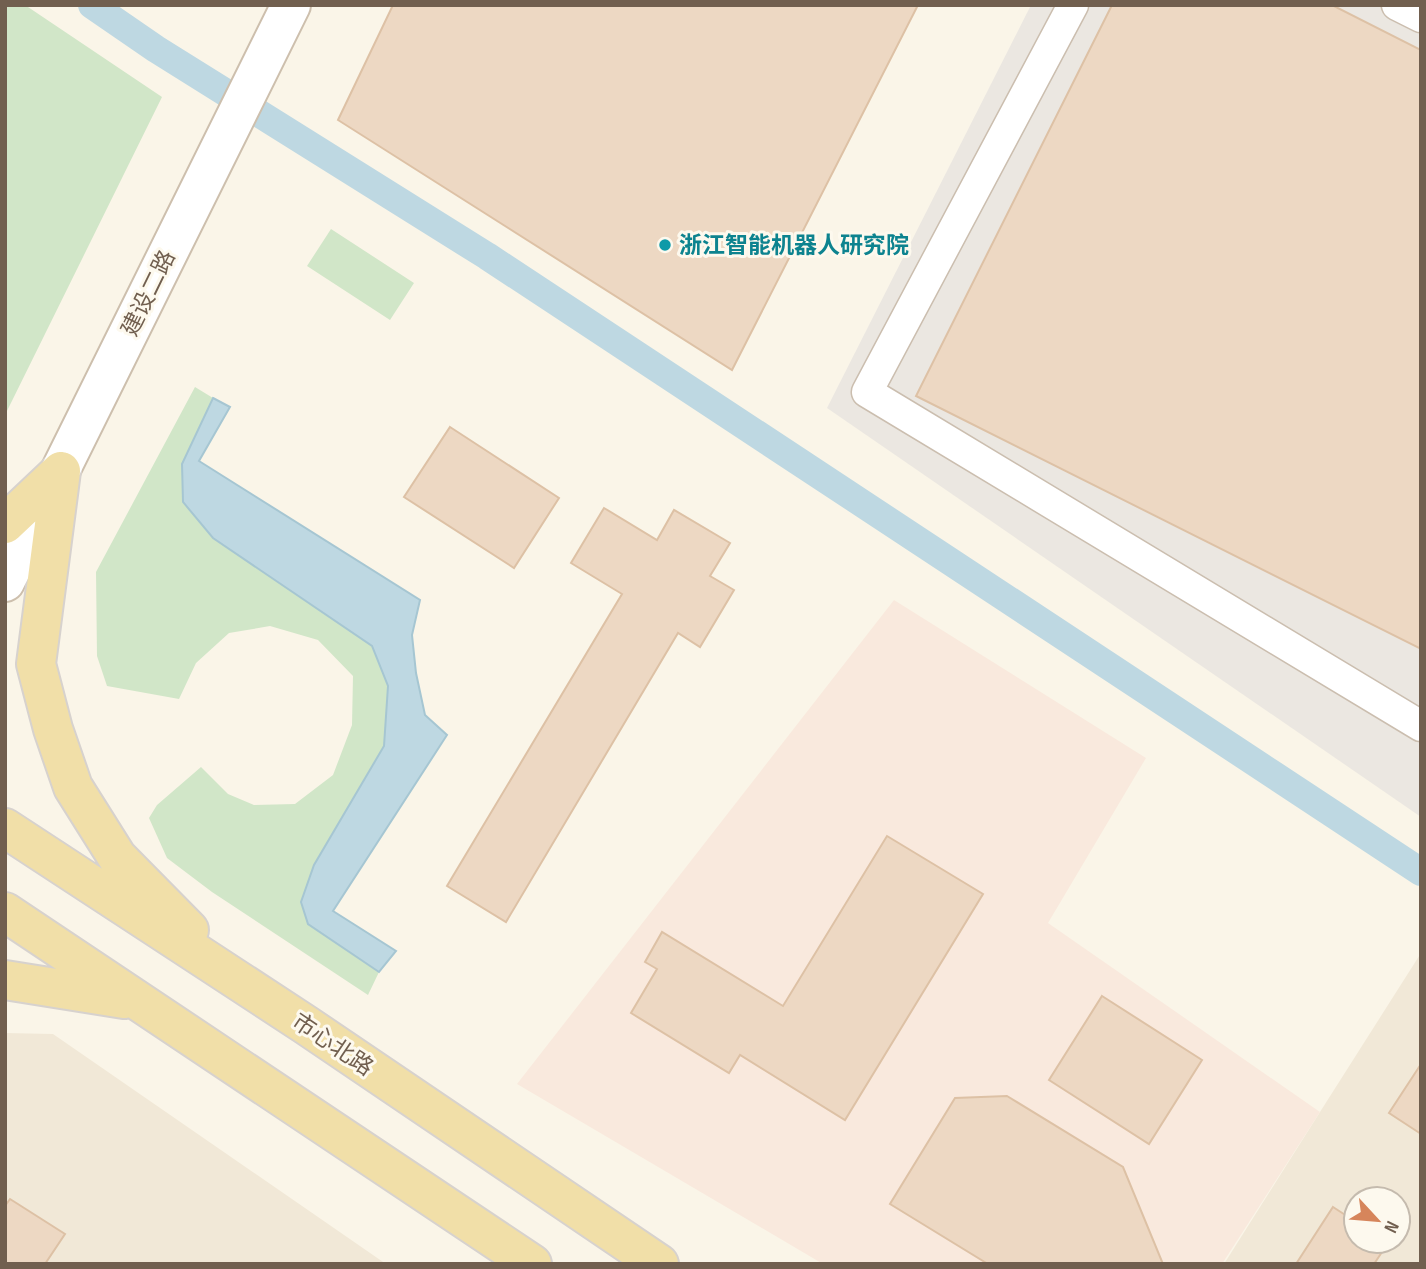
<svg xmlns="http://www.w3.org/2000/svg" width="1426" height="1269" viewBox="0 0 1426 1269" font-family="'Sofia Sans Condensed','Noto Sans SC',sans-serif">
<rect width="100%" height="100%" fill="#faf5e8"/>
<path fill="#f1e8d7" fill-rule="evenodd" d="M1421 953V1264H1224L1320 1112ZM1356 1199H1398V1241H1356Z
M5 1033 53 1034 386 1264H5Z"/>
<path fill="#f9e9dd" d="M894 600 1146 758 1048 923 1320 1112 1222 1264H823L517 1084Z"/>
<path fill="#ebe7e1" d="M1031 5H1421V817L827 408Z"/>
<path fill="#d1e6c8" d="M5 5H25L162 97 5 415Z
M331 229 414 283 390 320 307 266Z
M195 387 213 398 182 464 213 538 372 646 388 686 384 746 314 865 308 924 379 972 368 995 212 892 167 858 149 818 157 805 201 767 228 794 254 805 295 804 333 775 352 725 353 676 318 640 270 626 229 633 196 663 179 699 107 686 97 656 96 572Z"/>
<path fill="#bed8e2" stroke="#a6c6d2" stroke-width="2" d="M213 398 230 407 199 461 420 600 412 635 416 673 425 715 447 735 333 911 396 951 379 972 308 924 301 902 314 865 384 746 388 686 372 646 213 538 183 502 182 464Z"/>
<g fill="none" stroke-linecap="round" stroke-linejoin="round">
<path stroke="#bed8e2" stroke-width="28" d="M92 5 156 49 487 256 1421 872"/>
</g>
<path fill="#edd8c3" stroke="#ddc1a5" stroke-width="2" d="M393 5H918L732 370 338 120Z
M1112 5H1332L1421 50V649L916 396Z
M450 427 559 498 514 568 404 497Z
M604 508 657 540 674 510 730 543 710 576 734 590 700 647 678 633 506 922 447 886 622 594 571 563Z
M887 836 983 894 845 1120 740 1055 729 1073 631 1013 657 969 645 962 662 932 783 1006Z
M1102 996 1202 1060 1149 1144 1049 1080Z
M1421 1064V1134L1389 1113Z
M1007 1096 1123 1167 1163 1264H988L890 1204 955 1098Z
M10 1199 65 1234 45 1264H5V1206Z
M1333 1207 1356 1222V1241H1384L1388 1243 1374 1264H1296Z"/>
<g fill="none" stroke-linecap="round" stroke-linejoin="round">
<defs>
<path id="street" d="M1073 5 867 392 1421 726
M1397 5 1421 17"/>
<path id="secondary" d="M5 582 291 5"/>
<path id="primary" d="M61 471 36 664 53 729 73 787 117 857 189 930
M5 524 61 471
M5 828 306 1025 659 1264
M5 912 532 1264
M5 980 124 999"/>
</defs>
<use href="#street" stroke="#cbbeaf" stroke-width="33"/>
<use href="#secondary" stroke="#cdbfad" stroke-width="42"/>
<use href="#primary" stroke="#d7d2ce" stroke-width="42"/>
<use href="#street" stroke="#fff" stroke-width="30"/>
<use href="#secondary" stroke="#fff" stroke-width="38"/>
<use href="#primary" stroke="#f1dfa8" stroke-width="38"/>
</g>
<circle fill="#0f9aa8" stroke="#fdf9ee" stroke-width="2.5" cx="665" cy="245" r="7"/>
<g text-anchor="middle" stroke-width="6" stroke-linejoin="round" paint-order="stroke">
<g font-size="23" font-weight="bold" fill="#0d838f" stroke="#fdf9ee" text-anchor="start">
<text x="679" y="253">浙江智能机器人研究院</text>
</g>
<g font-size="23" fill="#715f4f" stroke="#fdf9ee">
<text transform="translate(148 293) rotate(-64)" y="8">建设二路</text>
<text transform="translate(333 1044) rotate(34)" y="8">市心北路</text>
</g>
</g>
<rect width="1426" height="1269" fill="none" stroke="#715f4f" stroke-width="14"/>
<g transform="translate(1377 1220) rotate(116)"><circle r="33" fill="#fdf9ee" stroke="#c5bbae" stroke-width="2"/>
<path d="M0-5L12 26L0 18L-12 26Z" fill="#d6855b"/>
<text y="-10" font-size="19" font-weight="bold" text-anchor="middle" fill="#715f4f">N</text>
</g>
</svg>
